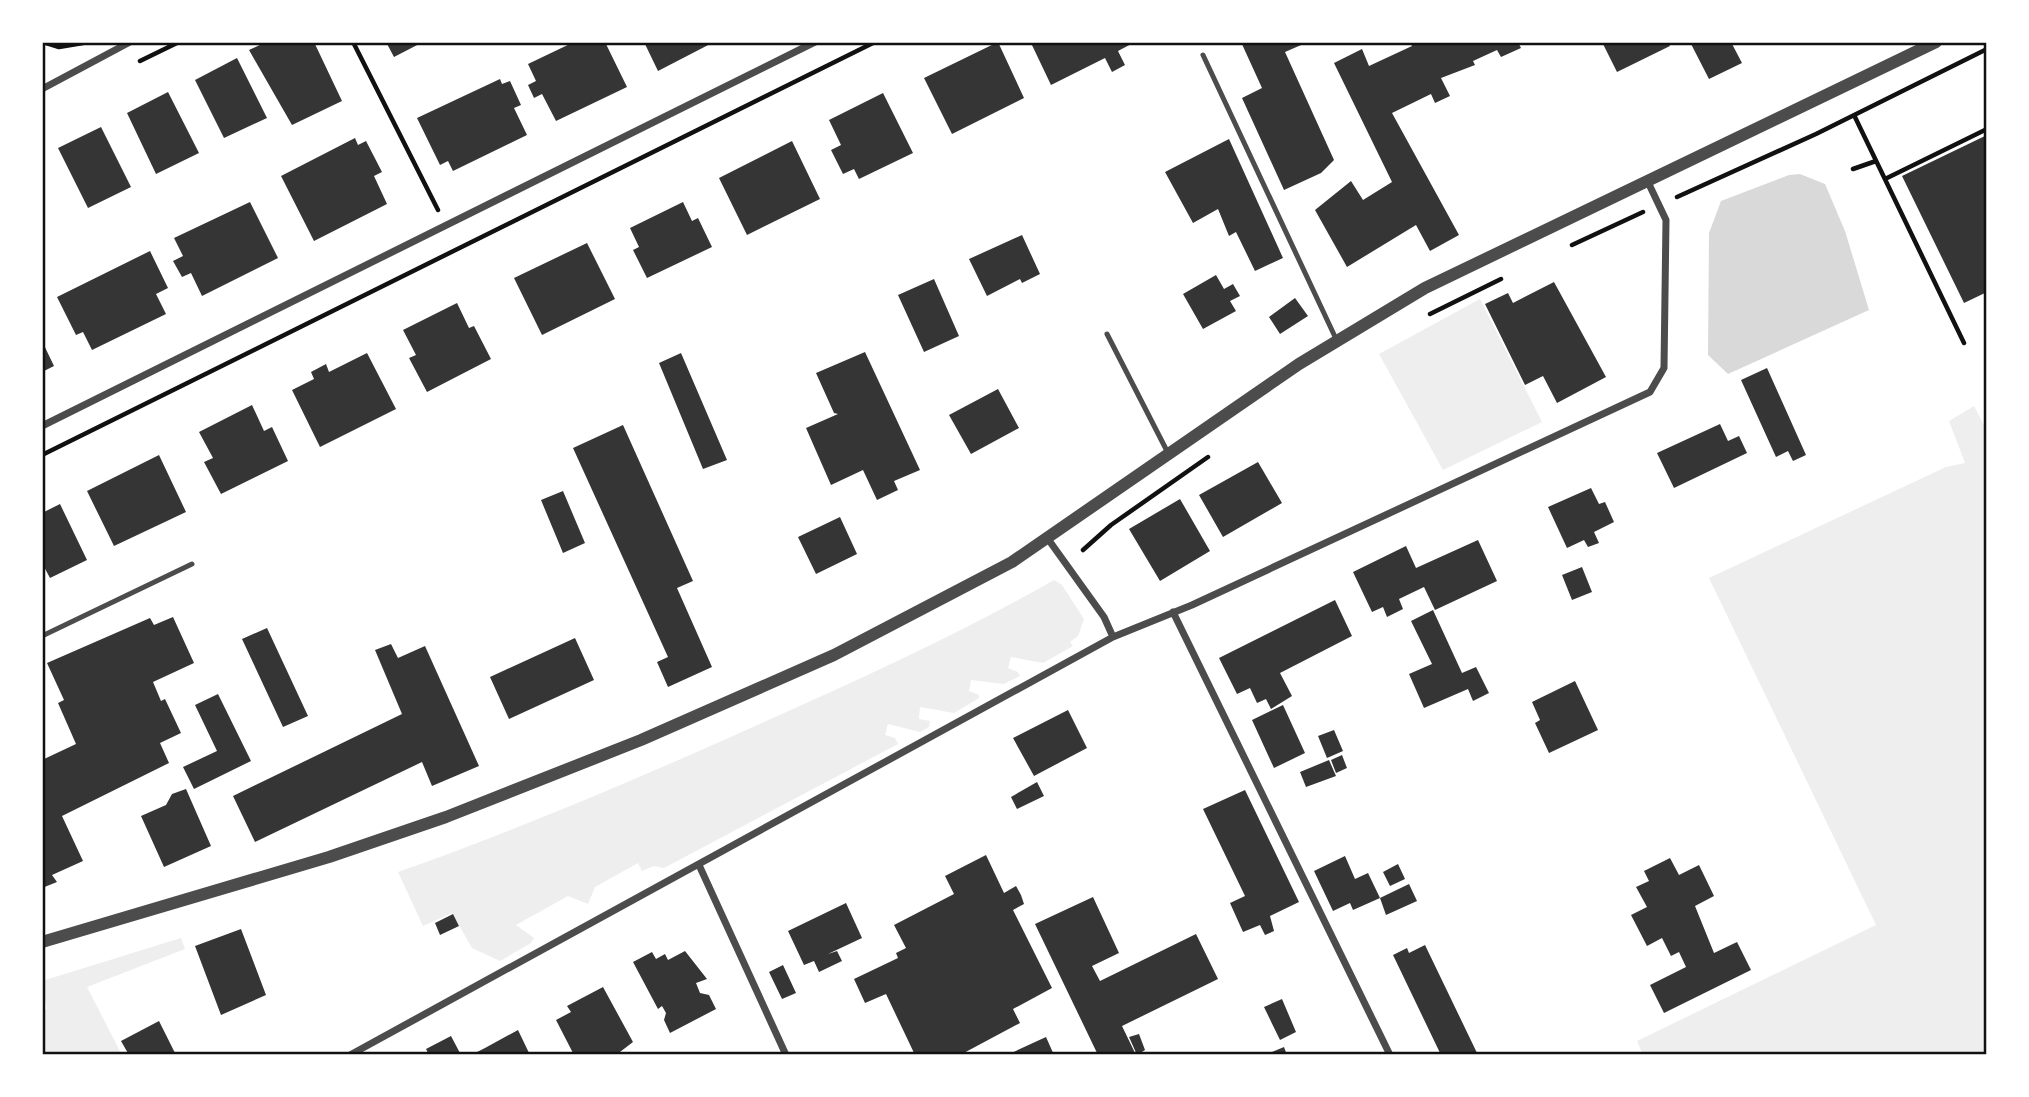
<svg xmlns="http://www.w3.org/2000/svg" width="2029" height="1097" viewBox="0 0 2029 1097" font-family="'Golos Text',sans-serif">
<rect width="100%" height="100%" fill="#fff"/>
<path fill="#eee" d="M1480 299 1542 422 1443 470 1379 354Z
M1974 406 1987 431V501L1984 503 1987 511V1055H1643L1637 1041 1876 925 1709 578 1946 467 1965 463 1949 421Z
M1054 580 1062 585 1084 619 1078 636 1070 642 1073 646 1043 663 1011 657 1008 668 1018 672 1020 676 1004 684 971 680 969 691 979 695V698L954 713 920 707 919 719 930 721 929 727 920 732 888 724 885 735 895 738 898 744 664 868 654 866 642 871 638 863 595 887 588 904 568 896 516 925 534 938 531 943 500 961 472 948 452 913 423 926 398 872C523 828 644 776 764 722 863 678 961 633 1054 580Z
M181 938 185 949 87 987 122 1055 42 1054V1011L47 1009 42 981Z"/>
<path fill="#d9d9d9" d="M1800 174 1825 184 1845 231 1869 310 1728 374 1708 355 1709 233 1721 201 1789 175Z"/>
<path fill="#353535" d="M266 42H314L342 101 292 125 249 50Z
M386 42H423L394 57Z
M574 42H605L627 87 556 121 542 94 534 98 528 85 536 81 528 64Z
M644 42H714L658 71Z
M998 42 1024 98 952 134 924 78Z
M1034 42H1135L1118 51 1125 65 1112 72 1105 58 1051 85 1031 43Z
M1241 42H1308L1285 52 1334 160 1321 173 1284 190 1242 98 1262 88Z
M1410 42H1518L1521 48 1501 57 1497 50 1473 61 1475 65 1441 78 1450 96 1435 103 1431 94 1392 113 1459 235 1430 251 1416 225 1347 267 1315 210 1351 181 1363 200 1392 182 1334 63 1362 49 1369 66 1412 46Z
M1602 42H1668L1670 46 1617 72Z
M1690 42H1731L1742 63 1709 79Z
M237 58 267 118 224 138 195 80Z
M500 79 502 84 510 81 521 105 514 108 527 135 453 171 448 161 440 165 417 118Z
M168 92 199 153 156 174 127 113Z
M883 93 913 153 859 179 854 169 843 174 831 150 841 145 829 120Z
M101 127 131 187 88 208 58 148Z
M1987 135V292L1964 303 1902 176Z
M355 138 358 145 366 141 382 172 374 176 387 204 314 241 281 176Z
M1229 139 1283 258 1255 271 1236 232 1229 236 1218 209 1193 223 1165 172Z
M792 141 820 199 747 235 719 178Z
M250 202 278 258 202 296 191 273 182 277 173 261 183 256 174 238Z
M683 202 692 221 698 218 712 247 647 278 633 250 639 247 630 228Z
M1022 235 1040 274 1022 283 1020 279 987 296 969 259Z
M587 243 615 299 542 335 514 278Z
M150 251 168 288 156 294 166 314 92 350 83 332 76 335 57 297Z
M1216 275 1224 289 1233 284 1240 296 1230 301 1236 311 1203 329 1183 294Z
M934 279 959 336 924 352 898 295Z
M1554 282 1606 377 1557 403 1543 376 1525 385 1485 304 1508 293 1513 303Z
M1295 298 1308 316 1280 334 1269 317Z
M457 303 469 328 474 326 491 359 427 392 409 358 416 355 403 330Z
M42 341 54 366 42 372Z
M865 352 920 470 894 481 898 490 877 500 863 470 831 485 806 428 838 414 834 413 816 373Z
M367 353 396 409 320 447 292 390 314 379 311 372 326 364 329 372Z
M681 353 727 460 703 469 659 363Z
M1767 368 1806 455 1793 461 1788 451 1776 457 1741 380Z
M998 389 1019 428 971 454 949 415Z
M252 405 264 431 272 427 288 461 221 494 204 462 213 458 199 432Z
M1720 424 1728 441 1739 436 1747 453 1674 488 1657 453Z
M623 425 693 581 677 588 712 667 668 687 657 662 668 657 573 448Z
M159 455 186 512 114 546 87 491Z
M1258 462 1282 503 1223 537 1199 495Z
M1591 488 1599 504 1605 502 1614 522 1594 532 1599 543 1588 547 1584 540 1567 548 1548 507Z
M563 491 585 543 563 553 541 500Z
M1180 499 1210 551 1160 581 1129 529Z
M60 504 87 560 50 578 42 563V513Z
M840 517 857 554 816 574 798 537Z
M1478 540 1497 581 1435 610 1424 587 1399 599 1403 609 1387 617 1383 607 1372 612 1353 572 1406 546 1416 568Z
M1582 567 1592 592 1572 600 1562 575Z
M1335 600 1352 636 1280 673 1292 696 1271 709 1266 699 1257 703 1250 688 1237 694 1219 658Z
M1433 610 1462 673 1476 667 1489 693 1473 701 1468 689 1424 708 1409 674 1432 664 1411 621Z
M173 617 194 663 153 682 161 701 165 699 181 733 160 743 169 763 62 816 83 861 52 875 57 882 42 888V760L76 744 58 703 64 700 47 663 150 618 154 625Z
M267 628 308 716 283 727 242 639Z
M575 638 594 680 509 719 490 677Z
M391 644 398 658 425 646 479 766 432 786 422 762 255 842 233 796 402 714 375 650Z
M1575 681 1598 730 1549 753 1535 723 1540 720 1532 702Z
M218 694 251 761 194 789 183 767 217 751 195 705Z
M1283 705 1305 753 1274 768 1252 720Z
M1068 710 1087 748 1034 776 1013 738Z
M1334 730 1343 751 1327 758 1318 736Z
M1342 755 1347 768 1336 773 1331 760Z
M1329 760 1336 776 1306 787 1300 772Z
M1037 782 1044 796 1017 809 1011 797Z
M186 789 211 846 164 867 141 816 166 805 172 794Z
M1245 790 1299 902 1270 916 1274 931 1265 935 1260 925 1243 932 1230 903 1245 896 1203 809Z
M986 855 1004 893 1016 886 1021 895 1024 904 1013 910 1052 988 1013 1009 1020 1023 960 1055H915L886 994 865 1003 854 979 898 958 896 953 906 948 894 925 954 894 945 876Z
M1345 856 1355 879 1368 873 1380 898 1353 910 1350 903 1333 911 1314 871Z
M1670 858 1679 875 1699 865 1714 896 1695 906 1714 953 1737 942 1751 970 1664 1013 1650 985 1686 967 1679 952 1671 956 1662 938 1647 946 1631 915 1647 907 1636 887 1649 881 1644 871Z
M1398 864 1405 879 1390 886 1383 872Z
M1409 884 1417 901 1386 915 1380 898Z
M1093 897 1119 953 1092 966 1100 981 1196 934 1218 979 1122 1026 1136 1055H1098L1035 924Z
M846 903 862 938 828 954 837 951 842 961 819 972 814 961 804 965 788 931Z
M453 914 459 926 440 935 435 923Z
M241 929 266 995 221 1015 195 946Z
M1425 945 1478 1055H1441L1393 955 1407 948 1409 953Z
M685 951 707 979 696 983 700 993 709 995 716 1009 670 1033 664 1020 666 1013 662 1006 658 1009 633 962 652 952 656 959 665 954 668 960Z
M783 965 796 993 782 999 769 972Z
M603 987 633 1042 616 1055H574L556 1020 571 1012 567 1006Z
M1282 999 1296 1032 1280 1040 1264 1007Z
M159 1021 176 1055H129L121 1041Z
M518 1030 530 1055H471L485 1048Z
M1139 1034 1145 1050 1137 1055 1129 1037Z
M451 1036 461 1055H439L438 1052 429 1055 426 1049Z
M1046 1037 1054 1055H1007Z
M1284 1047 1287 1055H1273L1272 1052Z"/>
<g fill="none" stroke-linecap="round" stroke-linejoin="round">
<path stroke="#111" stroke-width="4.5" d="M43 42 59 47 83 43
M353 42 438 210
M140 61 179 42
M1854 115 1964 343
M1853 169 1876 161
M1885 179 1987 129
M1677 197 1816 134 1987 49
M1572 245 1643 212
M1430 314 1501 279
M42 455 875 42
M1083 550 1111 525 1208 457"/>
<path stroke="#4c4c4c" stroke-width="5" d="M1203 55 1337 341
M1107 334 1168 453
M42 636 192 564"/>
<path stroke="#4c4c4c" stroke-width="7" d="M42 89 130 42
M42 426 815 42
M1048 539 1104 617 1113 637
M1173 612 1390 1055
M699 865 786 1055
M350 1055 1113 637 1192 605 1650 392 1664 368 1666 220 1647 180"/>
<path stroke="#4c4c4c" stroke-width="12" d="M42 942 329 857 446 817 641 740 834 655 1012 562 1299 364 1425 288 1936 42"/>
</g>
<rect width="2029" height="1097" fill="none" stroke="#ffffff" stroke-width="88"/>
<rect x="44" y="44" width="1941" height="1009" fill="none" stroke="#111" stroke-width="2.5"/>
</svg>
